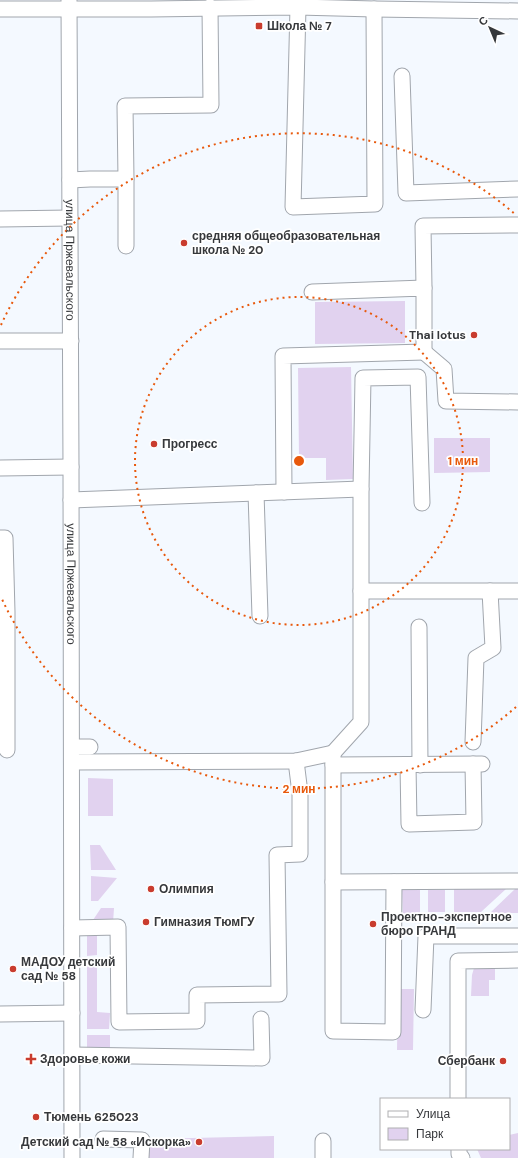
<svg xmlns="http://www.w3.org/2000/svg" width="518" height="1158" viewBox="0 0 518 1158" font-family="'DM Sans',sans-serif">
<rect width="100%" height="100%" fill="#f4f9ff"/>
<path fill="#e1d2ef" d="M405 301V343L315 344V302Z
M351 367 353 479 326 480V458H299L298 368Z
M434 438H490V472L434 473Z
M88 778 113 779V816H88Z
M90 845H100L116 870H91Z
M91 876 117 878 98 901H91Z
M402 889H420V917H403Z
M454 889H506L481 912H454Z
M515 889H518V913H491V912Z
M428 890H445V912H428Z
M101 908H114L113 923H91Z
M87 935H97V955L87 956Z
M87 963H97V1012L110 1013 109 1029H87Z
M495 964V980H489V996H471L472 975 474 968Z
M398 989H414L413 1050H397Z
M87 1035H110V1049H87Z
M518 1133V1158H481L477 1149H509V1135Z
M274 1136V1158H149V1139Z"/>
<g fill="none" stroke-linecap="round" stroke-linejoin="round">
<defs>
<g id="minor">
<path id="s1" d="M69 0 71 467 72 1158"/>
<path d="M298 7 293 207 375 204 374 9"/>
<path d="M0 9H151L298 7 374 9 518 11"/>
<path d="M402 76 406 193 518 189"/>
<path d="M126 179V246"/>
<path d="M70 180 90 179H126L125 106 211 105 210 7"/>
<path d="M0 219 70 218"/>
<path d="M424 288 423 226 518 225"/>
<path d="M0 341H71"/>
<path d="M424 352 444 369 446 401 518 402"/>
<path d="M0 468 71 467"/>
<path d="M284 492 283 356 424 352V288L312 292"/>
<path d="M256 493 260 616"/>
<path d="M71 500 361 489"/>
<path d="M0 538H5L7 612V750"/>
<path d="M361 591H518"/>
<path d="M419 627 420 765"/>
<path d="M473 742 476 658 493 648 490 591"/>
<path d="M72 747H90"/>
<path d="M333 753 361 722V489L363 378 418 377 422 503"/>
<path d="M72 762 296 761 333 753V882L518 881"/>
<path d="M333 765 482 764"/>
<path d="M408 765 409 824 474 822 473 764"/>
<path d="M333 882V1031L393 1032 394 882"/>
<path d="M72 928 118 927 119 1022 197 1021V995L279 994 277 855 300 854V793L296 761"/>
<path d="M423 1010 426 936H518"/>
<path d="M0 1014 72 1013"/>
<path d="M72 1055 262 1058 261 1019"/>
<path d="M458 1099V961L518 960"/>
<path d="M103 1139 142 1140 141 1158"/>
<path d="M459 1149V1154L462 1158"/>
<path d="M323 1158V1141"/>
</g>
</defs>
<use href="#minor" stroke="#a1a6ad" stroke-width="17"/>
<use href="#minor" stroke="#fff" stroke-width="15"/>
</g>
<g fill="none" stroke="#e8590c" stroke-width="2" stroke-dasharray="2 4">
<circle cx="299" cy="461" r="164"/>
<path d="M516 707A328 328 0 0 1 1 597M1 325A328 328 0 0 1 516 215"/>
</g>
<g fill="#c93c2e" stroke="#fff" stroke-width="1.5">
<rect x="255" y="22" width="8" height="8" rx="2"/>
<circle cx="184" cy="243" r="4"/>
<circle cx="474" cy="335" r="4"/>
<circle cx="154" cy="444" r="4"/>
<circle cx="151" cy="889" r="4"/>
<circle cx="146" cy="922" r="4"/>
<circle cx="373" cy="924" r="4"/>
<circle cx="13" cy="969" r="4"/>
<path d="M29 1053h4v4h4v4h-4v4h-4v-4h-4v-4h4z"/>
<circle cx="503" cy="1061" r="4"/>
<circle cx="36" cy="1117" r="4"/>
<circle cx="199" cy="1142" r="4"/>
</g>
<g text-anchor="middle" stroke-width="3.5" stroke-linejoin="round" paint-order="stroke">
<g font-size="12" font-weight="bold" fill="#36383b" stroke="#fff" text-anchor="start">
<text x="267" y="30">Школа № 7</text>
<text x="192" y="240">средняя общеобразовательная<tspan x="192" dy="14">школа № 20</tspan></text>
<text x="466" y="339" text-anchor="end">Thai lotus</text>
<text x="162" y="448">Прогресс</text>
<text x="159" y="893">Олимпия</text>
<text x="381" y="921">Проектно-экспертное<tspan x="381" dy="14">бюро ГРАНД</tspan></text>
<text x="154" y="926">Гимназия ТюмГУ</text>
<text x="21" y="966">МАДОУ детский<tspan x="21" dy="14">сад № 58</tspan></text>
<text x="40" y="1063">Здоровье кожи</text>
<text x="495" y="1065" text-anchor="end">Сбербанк</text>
<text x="44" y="1121">Тюмень 625023</text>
<text x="191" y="1146" text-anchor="end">Детский сад № 58 «Искорка»</text>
</g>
<g font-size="12" fill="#36383b" stroke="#fff">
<text dy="4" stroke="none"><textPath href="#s1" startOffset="260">улица Пржевальского</textPath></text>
<text dy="4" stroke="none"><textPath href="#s1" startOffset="584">улица Пржевальского</textPath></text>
</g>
</g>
<circle cx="299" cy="461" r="6" fill="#e8590c" stroke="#fff" stroke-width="2"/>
<g font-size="12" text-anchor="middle" font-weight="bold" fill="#e8590c" stroke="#fff" stroke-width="3.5" stroke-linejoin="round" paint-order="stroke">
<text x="463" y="465">1 мин</text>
<text x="299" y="793">2 мин</text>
</g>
<rect x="380" y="1098" width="130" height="52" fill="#ffffff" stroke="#afafb1"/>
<rect x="388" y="1111" width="20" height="6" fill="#ffffff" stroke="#afafb1"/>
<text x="416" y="1118" font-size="12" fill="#36383b">Улица</text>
<rect x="388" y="1128" width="20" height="12" fill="#e1d2ef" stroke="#afafb1"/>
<text x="416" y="1138" font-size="12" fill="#36383b">Парк</text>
<g transform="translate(490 28) rotate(316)" stroke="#ffffff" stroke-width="3" paint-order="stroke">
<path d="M0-3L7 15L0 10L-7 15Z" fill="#36383b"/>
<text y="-6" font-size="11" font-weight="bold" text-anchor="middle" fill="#36383b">С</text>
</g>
</svg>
